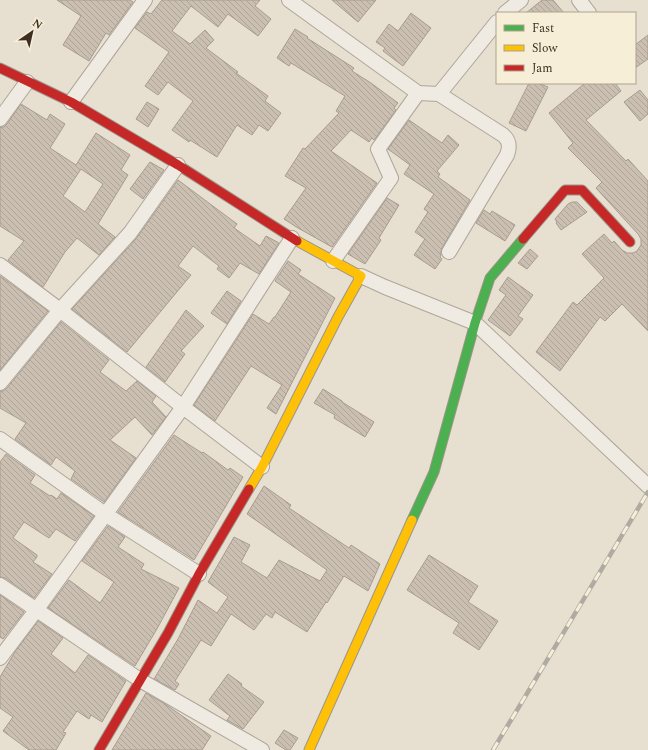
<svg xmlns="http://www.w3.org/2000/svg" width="648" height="750" viewBox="0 0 648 750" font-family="Spectral,serif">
<defs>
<pattern id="building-back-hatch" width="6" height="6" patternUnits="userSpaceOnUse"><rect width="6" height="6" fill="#cbbfb2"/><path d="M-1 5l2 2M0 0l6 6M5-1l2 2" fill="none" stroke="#afa499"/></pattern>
</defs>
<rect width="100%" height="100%" fill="#e7e0d1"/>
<path fill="url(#building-back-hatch)" stroke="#a89c90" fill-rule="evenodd" d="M57 0H130L133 2 109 35 106 33 89 61 63 45 81 16Z
M162 0H260L255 6 271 19 258 36 228 14 218 27 191 6 172 31 190 44 205 30 214 40 206 48 238 72 236 73 268 96 265 101 281 113 268 131 259 125 252 135 237 125 217 157 190 140 189 142 172 130 193 101 168 82 158 95 145 86 169 52 135 28 147 12 151 14Z
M332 0H376L358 22Z
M542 0H553L564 13H526Z
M411 13 431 28 403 66 383 51 385 48 376 42 389 24 398 31Z
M295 29 308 37 307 38 354 68 352 71 371 83 398 103 394 108 396 110 374 140 372 138 369 142 351 130 331 151 377 183 332 247 298 228 284 219 306 188 285 176 303 148 305 149 339 113 336 111 345 96 291 63 289 66 277 58Z
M648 35V59L635 68V45Z
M529 83H538L548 87 526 131 509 123Z
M585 83H615L621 91 586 120 626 161 628 159 648 181V331L622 304 605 321 600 317 560 371 536 352 573 302 577 305 604 278 582 254 604 234 612 243 614 241 622 250 627 253H633L637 251 641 245V239L638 234 596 188 602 182 568 148 573 143 549 113Z
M640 90 648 100V114L640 121 624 102Z
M147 102 159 109 148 127 136 119Z
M21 104 47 120 50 114 65 124 50 148 76 165 96 133 130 155 121 170 128 175 98 224 115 237 99 255 77 238 65 252 43 287 8 260 24 241 0 226V127H4L7 124ZM81 169 103 184 85 212 63 196Z
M409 120 442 143 448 135 459 145 437 171 440 174 438 177 470 200 442 248 441 251V255L440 257 442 259 435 269 414 255 425 239 415 232 428 212 424 209 434 194 404 174 410 165 388 149Z
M150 162 164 170 143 199 130 189Z
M178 180 237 224 234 228 260 246 266 236 279 243 259 274 240 263 229 278 217 269 219 266 193 246 178 266 191 275 127 352 72 309 136 239Z
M387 198 399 205 379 238 381 240 365 264 348 254Z
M572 202H577L587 212 561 230 556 223 557 222 555 219 568 204Z
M484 210 490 214 492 211 515 225 505 241 476 223Z
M530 249 538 256 527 269 518 263Z
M288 261 301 270 298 274 335 298 276 414 267 408 282 385 251 366 215 421 194 405 253 314 269 324 274 317H275L291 292 275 281Z
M0 276 48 311 0 370Z
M508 277 533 295 518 316 523 319 510 336 488 320 506 295 499 290Z
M227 291 241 301 227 324 211 313Z
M186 310 204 326 181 351 185 354 165 382 146 367Z
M61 322 109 360 100 372 126 391 137 381 156 396 152 402 166 417 152 435 135 417 110 440 136 458 104 502 71 479 75 471 56 457 51 465 15 439 26 423 0 408V391H3L7 388Z
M323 389 342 401V402L374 422 365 437 334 418 335 415 314 403Z
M174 435 202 453 203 452 228 470 230 468 243 477 194 560 118 512Z
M6 454 35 475 30 483 50 496 51 495 57 499 61 493 94 516 75 541 56 529 49 538 24 522 13 538 37 555V557L33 562 52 574 34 598 5 578 0 577V462Z
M264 486 291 505 289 508 349 548 351 545 380 564 368 591 344 576 327 603 326 602 307 632 275 612 272 618 266 614 254 630 231 614 211 646 201 640 175 681 179 684 175 690 154 679 178 639 198 600 217 613 228 597 208 582 234 537 250 545 241 562 267 578 279 560 320 581 327 570 247 514Z
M108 526 125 537 118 547 144 564 141 569 179 588 158 627 135 666 48 608 69 580 100 603 114 582 82 561Z
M429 555 478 586 468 602 498 621 479 650 453 633 459 623 407 590Z
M0 595 24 612 3 639 0 637Z
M38 621 63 638 51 654 75 673 88 655 126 681 102 722 91 715 89 719 77 711 63 732 66 733 56 750H29L3 731 13 717 0 708V677L15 652Z
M228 674 242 684 241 686 264 702 243 729 227 720 230 716 209 700Z
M146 693 165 704 211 736 202 750H112Z
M284 730 298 738 290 750H286L275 743Z"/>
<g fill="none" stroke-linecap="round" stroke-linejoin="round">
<defs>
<path id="street" d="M289 0 418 93
M579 0 589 13
M505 13 521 0
M439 94 503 135C510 141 510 147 507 155L449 252
M71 102 145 0
M0 119 27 82
M333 261 391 178 378 149 418 93 439 94 497 22
M0 265 60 310 183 407 262 467
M361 276 385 287 475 323 648 486
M0 383 60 310 130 233 178 165
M0 439 105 514 199 574
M0 585 140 680 262 750
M0 658 37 609 183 407 292 238"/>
<path id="fast" d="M412 520 434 472 475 323 490 278 523 239"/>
<path id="slow" d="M249 489 262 467 338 317 361 276 297 241
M309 750 412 520"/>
<path id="jam" d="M0 68 71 102 178 165 297 241
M523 239 565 190H582L630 242
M99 750 168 633 199 574 249 489"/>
</defs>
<use href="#street" stroke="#ada599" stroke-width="16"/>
<use href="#fast" stroke="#9c958a" stroke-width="11"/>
<use href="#slow" stroke="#9c958a" stroke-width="11"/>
<use href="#jam" stroke="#9c958a" stroke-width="11"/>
<use href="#street" stroke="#efebe3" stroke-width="14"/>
<use href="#fast" stroke="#4caf50" stroke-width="9"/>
<use href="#slow" stroke="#ffc107" stroke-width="9"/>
<use href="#jam" stroke="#c62828" stroke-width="9"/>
<defs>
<path id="rail" d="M493 750 648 492"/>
</defs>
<use href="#rail" stroke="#afaaa2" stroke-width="4.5"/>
<use href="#rail" stroke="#f7eed8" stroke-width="3" stroke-dasharray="9" stroke-linecap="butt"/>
</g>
<rect x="496" y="12" width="140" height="72" fill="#f7eed8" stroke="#ada18e"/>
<rect x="504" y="25" width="20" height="6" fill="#4caf50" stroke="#ada18e"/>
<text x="532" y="32" font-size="12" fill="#3d2e20">Fast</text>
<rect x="504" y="45" width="20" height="6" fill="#ffc107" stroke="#ada18e"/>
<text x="532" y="52" font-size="12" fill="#3d2e20">Slow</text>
<rect x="504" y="65" width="20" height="6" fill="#c62828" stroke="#ada18e"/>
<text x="532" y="72" font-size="12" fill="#3d2e20">Jam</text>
<g transform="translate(32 32) rotate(34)" stroke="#f7eed8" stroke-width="3" paint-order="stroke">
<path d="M0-3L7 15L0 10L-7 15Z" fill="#3d2e20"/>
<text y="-6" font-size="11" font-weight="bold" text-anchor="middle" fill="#3d2e20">N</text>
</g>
</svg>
